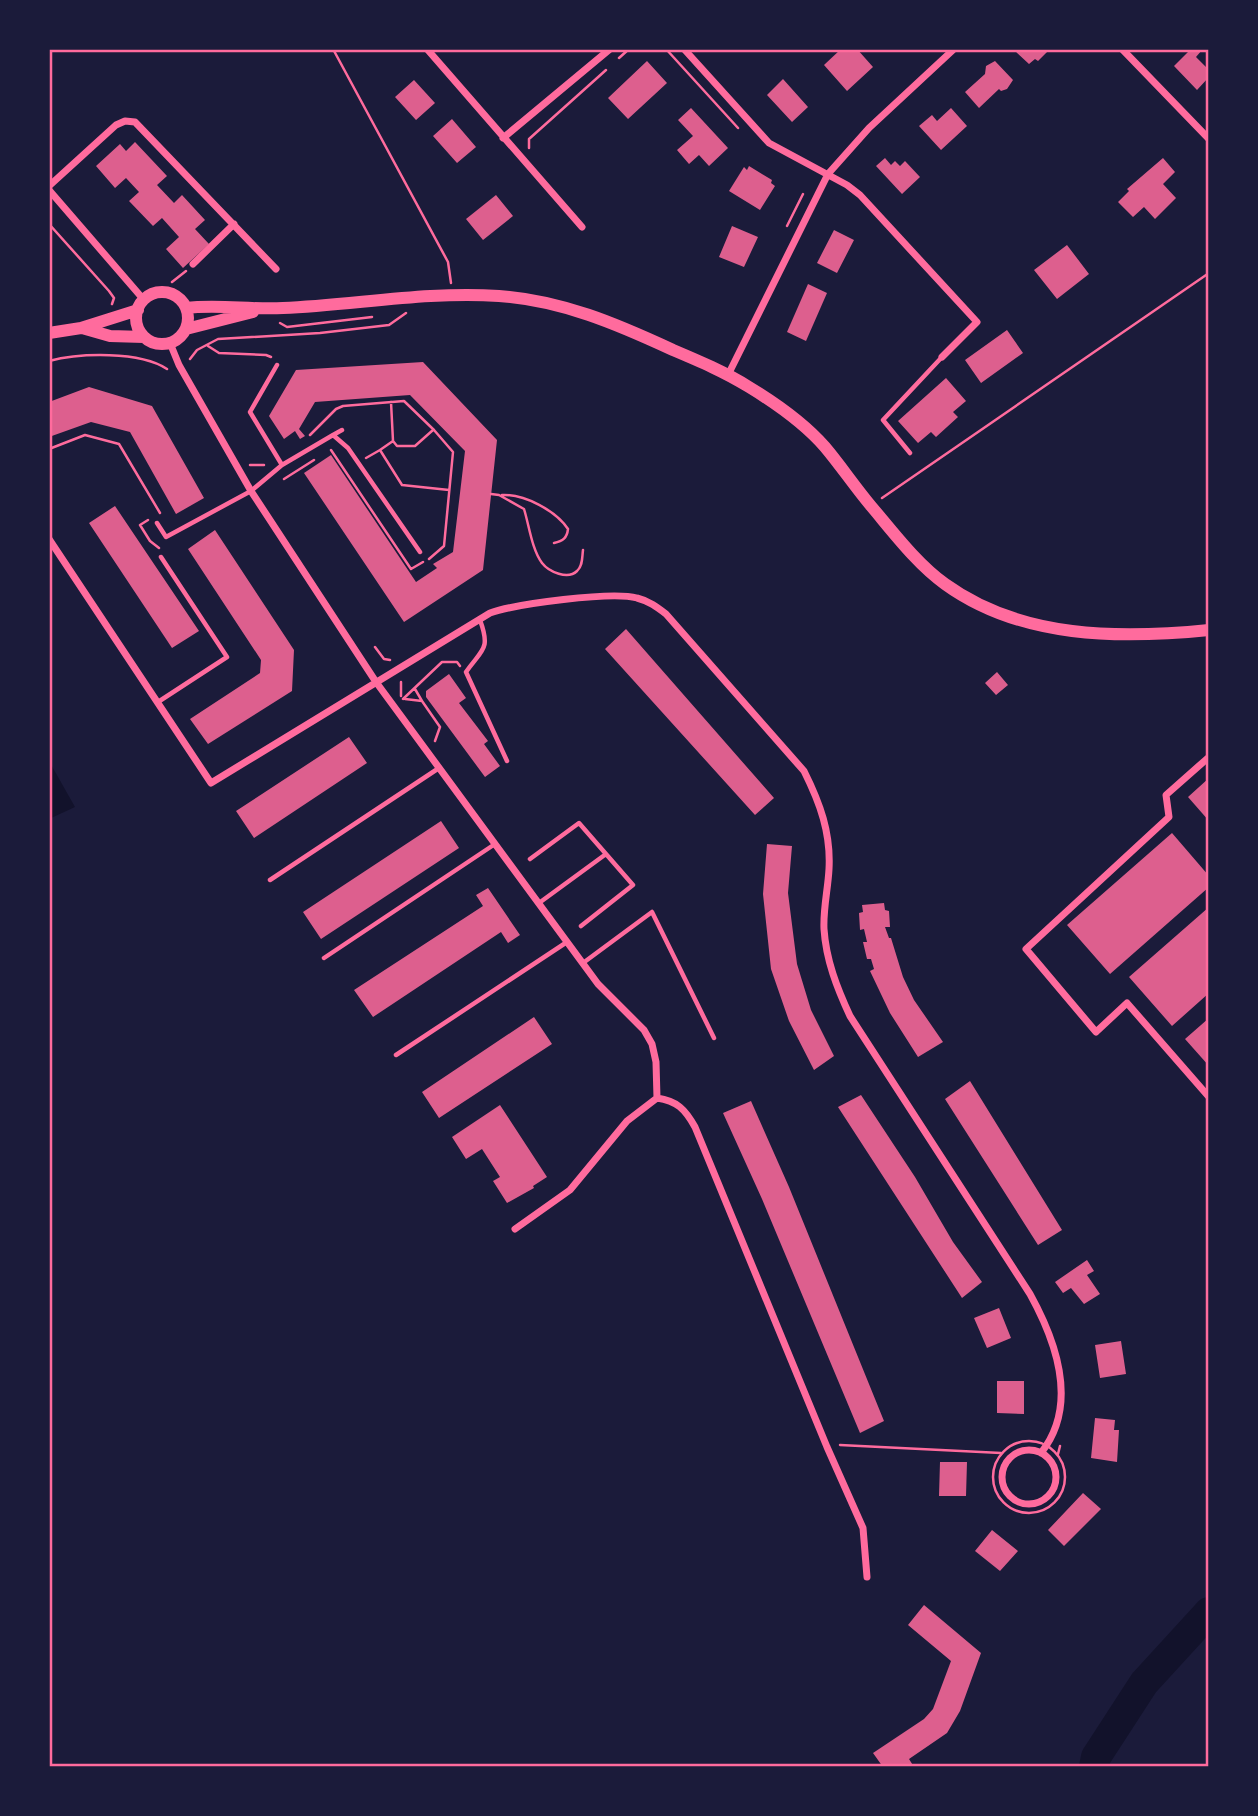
<svg xmlns="http://www.w3.org/2000/svg" width="1258" height="1816" viewBox="0 0 1258 1816" font-family="'Alegreya Sans',sans-serif">
<rect width="100%" height="100%" fill="#1b1b3a"/>
<path fill="#12122b" d="M49 761 75 807 49 819Z"/>
<g fill="none" stroke-linecap="round" stroke-linejoin="round">
<path stroke="#12122b" stroke-width="30" d="M1094 1767 1096 1757 1144 1683 1209 1612"/>
</g>
<path fill="#dd5f8e" d="M841 49H857L873 67 847 91 824 65Z
M1017 49H1050L1038 61 1035 59 1029 64 1015 51Z
M1188 49H1201L1202 50 1196 57 1209 70V77L1197 90 1174 66 1190 50Z
M647 61 667 83 628 119 608 98Z
M995 61 1013 80 1007 89 1001 91 999 89 979 108 965 92 985 74 986 66Z
M783 79 808 107 792 122 767 95Z
M414 80 435 103 416 120 395 97Z
M691 108 728 148 709 166 699 155 689 164 677 150 693 136 678 120Z
M951 108 967 126 941 150 919 126 932 115 937 121Z
M452 119 476 147 457 163 433 136Z
M135 142 167 176 157 185 174 203 182 195 205 220 195 229 209 244 183 268 166 249 179 237 162 218 153 226 129 201 139 192 126 178 115 188 96 166 120 144 126 151Z
M885 158 891 165 895 161 900 166 905 161 920 177 902 194 876 166Z
M1163 158 1175 172 1163 184 1176 198 1155 219 1144 207 1133 217 1118 202 1129 191 1127 189Z
M749 166 772 180 771 183 775 186 760 210 729 191 744 167 747 170Z
M496 195 513 216 483 240 466 219Z
M732 226 758 237 744 267 719 257Z
M834 230 854 240 837 273 817 263Z
M1067 245 1089 274 1057 299 1034 270Z
M808 284 827 293 806 341 787 332Z
M1007 330 1023 353 981 383 965 360Z
M423 362 497 440 483 570 404 622 304 473 331 455 416 582 437 568 433 564 453 552 465 451 410 395 315 402 299 429 305 436 300 439 295 431 284 439 269 416 296 370Z
M946 378 966 401 953 412 958 417 936 437 931 432 918 443 898 421Z
M89 387 152 406 204 498 176 514 130 432 91 422 49 437V402Z
M115 506 199 631 172 648 89 523Z
M215 530 294 650 292 691 208 744 190 719 260 673 261 660 188 549Z
M626 629 774 798 755 815 605 649Z
M997 672 1008 685 996 695 985 683Z
M449 674 466 698 459 703 488 741 484 744 500 766 485 777 426 697V691Z
M349 737 367 763 254 838 236 811Z
M1209 778V821L1188 797Z
M441 821 459 848 321 939 303 912Z
M1172 833 1209 876V887L1110 974 1067 925Z
M767 844 792 846 788 893 797 964 811 1010 834 1056 814 1070 789 1021 771 969 763 894Z
M488 888 520 935 508 943 501 932 373 1017 354 990 483 906 476 895Z
M884 903 885 910 889 911 890 927H885L889 938H891L903 977 914 1000 943 1042 918 1057 890 1013 870 971 874 969 871 959H867L863 942H867L864 929 860 930 859 913 863 912 862 905Z
M1209 907V993L1172 1026 1129 977Z
M534 1017 552 1044 439 1118 422 1092Z
M1209 1018V1066L1185 1039Z
M970 1081 1062 1230 1038 1245 945 1099Z
M861 1095 915 1177 953 1242 982 1282 962 1298 838 1107Z
M751 1101 789 1187 884 1421 860 1433 762 1199 723 1113Z
M500 1105 547 1177 533 1186 534 1188 507 1203 493 1181 500 1177 482 1149 466 1159 452 1137Z
M1087 1260 1094 1271 1087 1275 1100 1294 1084 1304 1071 1288 1063 1293 1055 1282Z
M999 1308 1011 1338 987 1348 974 1318Z
M1121 1341 1126 1374 1100 1378 1095 1345Z
M997 1381H1024V1414L997 1413Z
M1095 1418 1115 1420 1114 1430H1119L1117 1462 1091 1458Z
M940 1462H967L966 1496H939Z
M1083 1493 1101 1509 1064 1546 1048 1530Z
M992 1530 1018 1551 1000 1571 975 1551Z
M924 1605 981 1653 960 1711 947 1733 909 1759 914 1767H883L873 1753 924 1719 933 1709 951 1661 908 1625Z"/>
<g fill="none" stroke-linecap="round" stroke-linejoin="round">
<path stroke="#ff6b9d" stroke-width="2.5" d="M333 49 448 262 451 283
M666 49 738 128
M619 58 629 49
M529 148V139L606 70
M49 224 109 291 114 298 112 304
M787 226 803 194
M172 282 186 271
M280 323 287 327 372 317
M208 346 219 353 266 355 271 357
M190 359 197 350 218 339 320 333 389 325 406 313
M49 361C80 353 140 351 167 369
M391 402 393 441 397 446H415L433 430
M310 435 336 409 343 406 404 401 434 430 453 452 444 546 429 559
M49 449 85 435 119 444 160 513
M331 450 411 569 423 562
M380 450 393 441
M366 458 380 450 402 485 449 490
M250 465H264
M284 479 314 460
M491 494 499 495 524 509C529 525 532 550 542 563 549 572 568 580 577 571 583 566 582 557 583 550
M502 495C525 494 556 511 568 529 567 538 563 541 554 543
M882 498 1209 273
M148 520 140 525 150 541 159 548
M375 647 384 659 390 660
M401 682V696
M415 689 422 701
M403 699 442 662H457L460 666
M405 699 422 701 440 727 435 741
M993 1477a36 36 0 1 1 72 0a36 36 0 1 1-72 0Z
M840 1445 1001 1453
M1058 1454 1060 1446"/>
<path stroke="#ff6b9d" stroke-width="4.5" d="M277 365 250 412 282 465
M333 435 342 430
M910 453 883 420 942 357
M157 523 166 537 251 491 282 465 333 435 348 448 420 552
M480 620C491 650 482 649 466 672L507 761
M158 702 227 657 161 557
M530 859 579 823 633 885 581 926
M270 880 439 768
M539 903 606 854
M324 958 495 844
M583 963 652 912 714 1038
M396 1055 567 942"/>
<path stroke="#ff6b9d" stroke-width="7" d="M427 49 582 227
M684 49 769 143 847 185 860 195 977 322 942 357
M1122 49 1209 139
M503 138 610 49
M49 186 116 125 125 121 135 122 276 269
M49 190 144 300
M193 264 234 224
M170 343 179 365 251 491 376 682 598 984 644 1030 652 1044 656 1062 657 1098 627 1121 570 1190 515 1229
M728 375 828 174 869 128 954 49
M49 539 211 783 490 613C515 604 612 591 637 598 649 601 657 607 666 614L804 771C820 803 831 833 829 869 828 889 823 909 824 929 826 960 837 988 850 1016L1030 1294C1056 1341 1079 1405 1041 1453
M1209 757 1166 795 1169 817 1026 949 1096 1032 1127 1003 1209 1097
M657 1098C677 1101 685 1109 695 1127L827 1447 863 1528 867 1577
M1002 1477a27 27 0 1 1 54 0a27 27 0 1 1-54 0Z"/>
<path stroke="#ff6b9d" stroke-width="12" d="M136 318a26 26 0 1 1 52 0a26 26 0 1 1-52 0Z
M186 308C218 304 251 310 283 308 355 305 427 291 499 296 561 300 617 324 673 350 699 361 725 372 749 387 777 404 804 423 825 447 841 466 855 487 871 506 893 532 917 564 945 584 1021 639 1120 639 1209 630
M82 328 110 336 144 337
M186 329 253 312
M49 333 81 328 138 310"/>
</g>
<rect width="1258" height="1816" fill="none" stroke="#1b1b3a" stroke-width="102"/>
<rect x="51" y="51" width="1156" height="1714" fill="none" stroke="#ff6b9d" stroke-width="2.5"/>
</svg>
